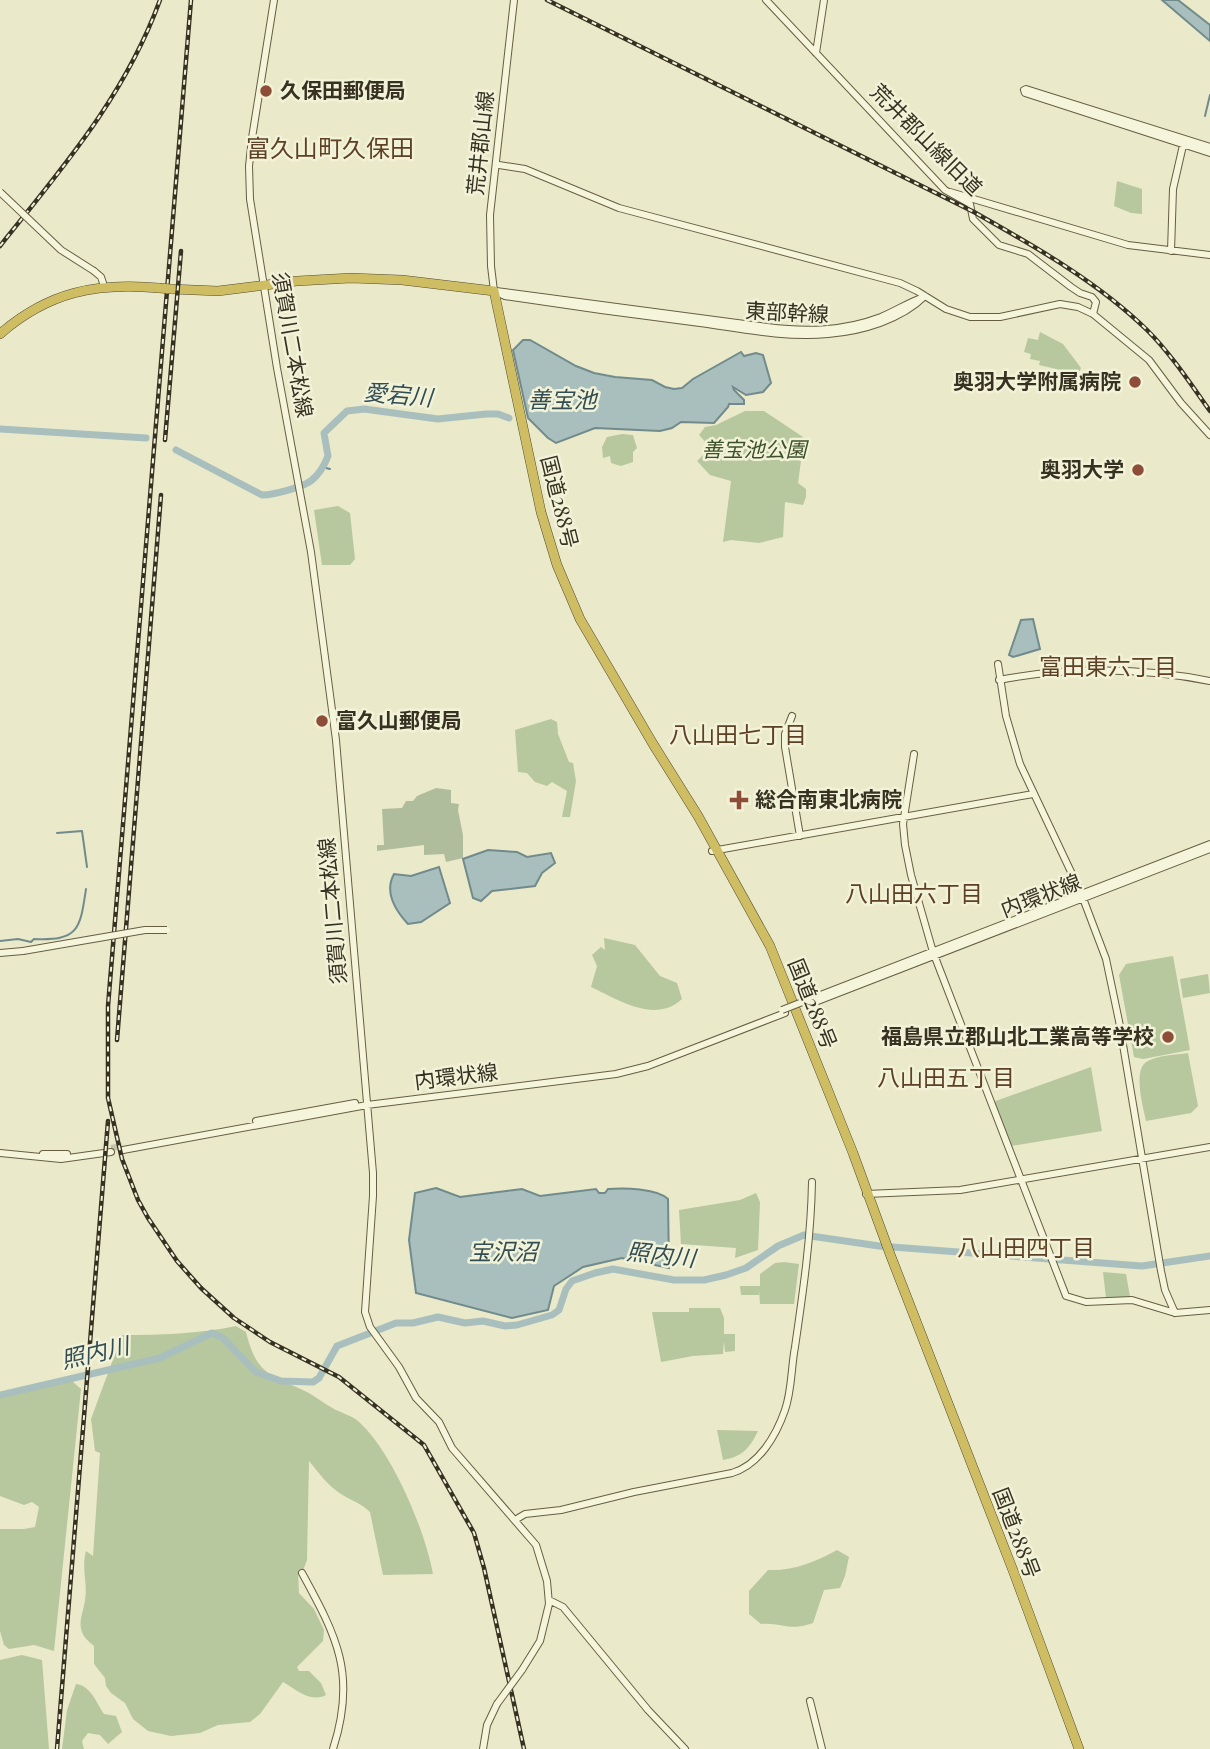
<svg xmlns="http://www.w3.org/2000/svg" width="1210" height="1749" viewBox="0 0 1210 1749" font-family="'Playfair Display','Noto Sans JP',serif">
<rect width="100%" height="100%" fill="#eae9c9"/>
<path fill="#b7c79e" d="M1117 181 1142 189V214L1131 213 1114 206Z
M1040 332 1063 344 1081 368 1078 374 1039 365 1040 361 1030 359 1031 354 1024 352 1028 338 1038 340Z
M745 411H764L803 437 795 459 801 461 798 483 806 489V497L803 505 785 502 783 537 759 543 731 540 723 542 731 481 710 475 697 461 711 448 699 435 705 427 716 425Z
M622 434 633 435 637 448 633 452V462L621 466 611 463 610 456 603 458 602 447 607 437Z
M338 506 350 513 355 559 350 565H322L314 510Z
M551 719 557 722 558 734 569 762 573 763 576 781 570 817H562L567 791 552 782 547 786 535 782 527 773 518 772 515 730Z
M604 938 635 945 660 976 677 983 682 999C655 1024 619 1000 591 987L597 966 592 955 601 947 605 950Z
M1173 956 1190 1050 1143 1059 1134 1057 1119 975 1126 964Z
M1208 974 1210 993 1183 998 1180 979Z
M1188 1053 1198 1106 1191 1113 1146 1121C1143 1107 1132 1068 1148 1061 1159 1055 1176 1055 1188 1053Z
M1091 1067 1102 1131 1011 1146 993 1102Z
M756 1193 760 1202 758 1250 735 1258 736 1248 681 1244 679 1210 740 1200Z
M784 1262 799 1264 794 1304H760L759 1290V1295H741L740 1286H760V1274L775 1263Z
M1103 1272 1126 1274 1130 1297 1106 1298Z
M689 1308H720L724 1318V1334H735V1351L725 1352 724 1341 723 1354 693 1356 661 1362 652 1312H689Z
M236 1326 246 1332C257 1376 270 1374 307 1392 316 1397 325 1404 334 1409 342 1413 352 1416 358 1421 392 1451 425 1530 433 1574L383 1575 370 1512C361 1503 352 1501 341 1494 327 1485 319 1473 309 1461L307 1560 302 1573 298 1572 299 1593 314 1609 324 1630 323 1641 297 1667 299 1671H309L321 1683 326 1695C310 1703 297 1690 283 1682L260 1714 250 1722 218 1725 200 1733 171 1736 148 1731 133 1719 125 1703 111 1693 106 1686 105 1678 94 1664V1646C88 1641 82 1636 81 1628 79 1620 84 1609 85 1600 88 1582 81 1569 86 1551L93 1556 100 1453 95 1451 91 1419 122 1335C161 1335 198 1334 236 1326Z
M72 1381 81 1389 54 1651 34 1645 9 1649 4 1645 0 1631V1529H24L35 1527 39 1507 32 1502 24 1505 0 1496V1397L54 1382Z
M717 1430 758 1431C750 1448 742 1457 723 1460Z
M837 1550 849 1557 845 1576 840 1588 824 1590 813 1623C787 1632 783 1622 761 1624L749 1614V1591L768 1570C794 1571 815 1562 837 1550Z
M22 1655 42 1660 49 1749H0V1660Z
M76 1684C91 1686 96 1702 104 1714L116 1716 122 1732 108 1744 100 1735 88 1733 82 1741 84 1749H62L67 1710Z"/>
<path fill="#b0bd9c" d="M436 788 451 790V803L459 804 458 810 463 835V858L446 862 444 854 424 855V845L377 851V845H384L382 809 402 808 406 801H413L417 796Z"/>
<path fill="#a9bfbe" stroke="#718b8c" stroke-width="2" d="M1162 0H1178L1210 25V41Z
M523 340H530L576 366 594 373 615 377 652 380 665 387 674 389 682 388 693 379 741 352 744 356 756 353 763 355 771 383 763 392 746 395 733 387 734 390 744 400V404H729L728 407 714 423 681 422 672 428 660 431 595 428 556 443 548 438 528 418 513 350Z
M1033 619 1040 649 1013 657 1009 655 1021 620Z
M488 850 517 852 527 857 551 853 555 863 542 873 535 886 492 891 481 901 473 898 463 859Z
M439 867 450 903 421 922 408 924C395 910 384 892 394 874L411 876Z
M436 1188 460 1197 522 1189 540 1196 596 1189 599 1193H605L608 1189C624 1188 656 1188 668 1199L669 1268 622 1258 583 1267 554 1286 548 1310 512 1318 416 1293 409 1240 415 1193Z"/>
<g fill="none" stroke-linecap="round" stroke-linejoin="round">
<path stroke="#718b8c" stroke-width="2" d="M1205 116 1210 95
M322 467 330 469
M57 833 82 831 87 867
M0 941 18 939 31 942 34 939C79 941 80 929 86 889"/>
<path stroke="#a9bfbe" stroke-width="7" d="M0 429 146 438
M176 450 262 495C273 495 304 487 312 480 319 474 325 464 328 456L324 433 347 411 364 409 438 419 486 414H498L509 418
M0 1395 160 1358 212 1333 223 1338 256 1372 281 1381 313 1382 319 1378 337 1346 396 1323H413L438 1317 465 1323 483 1321 505 1326 517 1325 552 1315 559 1310 566 1289 572 1281 595 1273 613 1269 674 1280H704L726 1275 746 1268 778 1246 804 1235 879 1246 1142 1266 1210 1256"/>
<path stroke="#c6c4a7" stroke-width="6" stroke-dasharray="6 3" stroke-linecap="butt" d="M111 1148 122 1146"/>
<defs>
<path id="secondary" d="M274 0 252 138 249 166 250 199 277 368 311 552 336 740 373 1173V1196L365 1312 370 1327 399 1367 416 1398 439 1422 452 1448 536 1545 547 1581 549 1604 540 1641 522 1670
M766 0 945 190 970 204 973 219 999 245 1028 254 1071 287 1080 293 1092 297 1096 302 1093 314
M816 53 824 0
M1024 90 1025 93 1210 153
M1024 90 1026 89 1210 147
M499 165 525 169 619 208 900 283 917 291 946 309 970 317H1000L1060 304 1078 307 1093 314 1149 360 1181 403 1210 435
M950 192 1128 245 1210 255
M1171 251 1173 189 1184 141
M94 271 101 277 104 286
M494 291 505 296C570 306 635 315 700 323 742 329 786 338 828 334 862 331 901 320 925 296
M494 291 491 266 490 215 514 0
M496 291 767 327C807 332 844 331 881 317 895 311 908 303 921 298
M998 664 1006 716 1020 764 1081 893 1106 959 1119 1021 1161 1271 1165 1290 1175 1313
M999 680C1067 667 1142 667 1210 681
M792 716 785 734V747L800 836
M914 754 903 824 905 845 911 875 933 952 1066 1296 1086 1302 1132 1300 1175 1313 1210 1310
M712 851 1033 794
M0 953 23 951
M805 1001 1210 844
M810 1004 1210 849
M256 1121 355 1103
M123 1150 367 1105 616 1074 648 1066 785 1013
M0 1153 61 1159 111 1152
M43 1154H67
M866 1194 960 1190 1210 1147
M515 1520 525 1514 561 1510 634 1492 732 1473C759 1465 776 1436 785 1410 792 1390 791 1368 795 1347 803 1292 811 1238 812 1182
M302 1573C337 1637 357 1675 333 1749
M549 1600 563 1607 648 1710 685 1749
M810 1701 822 1749
M483 1749 487 1725 497 1704"/>
<path id="highway" d="M171 289 218 291 297 281 351 278 402 280 494 291 541 512 557 565 580 619 653 744 698 816 770 946 853 1153 890 1254 1014 1573 1079 1749
M0 334C48 292 97 282 159 288"/>
</defs>
<use href="#secondary" stroke="#665e43" stroke-width="8"/>
<use href="#highway" stroke="#534b33" stroke-width="10"/>
<use href="#secondary" stroke="#f5f5db" stroke-width="6"/>
<use href="#highway" stroke="#cfbd64" stroke-width="9"/>
<defs>
<path id="rail" d="M191 0 108 1006V1098L122 1159 138 1200 148 1218 177 1261 201 1288 234 1318 270 1342 339 1377 424 1445 474 1533 484 1568 524 1749
M547 0 972 211C1032 245 1097 281 1147 330 1171 354 1190 383 1210 411
M0 246C63 167 125 96 160 0
M165 440 181 251
M117 1040 161 495
M57 1749 108 1121"/>
</defs>
<use href="#rail" stroke="#363121" stroke-width="4.5"/>
<use href="#rail" stroke="#f2f2d8" stroke-width="2" stroke-dasharray="5" stroke-linecap="butt"/>
<defs>
<path id="secondary-bridge" d="M0 192 61 250 94 271
M23 951 145 930H167
M782 1010 805 1001
M497 1704 522 1670"/>
<path id="highway-bridge" d="M159 288 171 289"/>
</defs>
<use href="#secondary-bridge" stroke="#665e43" stroke-width="8" stroke-linecap="butt"/>
<use href="#highway-bridge" stroke="#534b33" stroke-width="10" stroke-linecap="butt"/>
<use href="#secondary-bridge" stroke="#f5f5db" stroke-width="6"/>
<use href="#highway-bridge" stroke="#cfbd64" stroke-width="9"/>
</g>
<g fill="#8d4d36" stroke="#f2f2d8" stroke-width="2.5">
<circle cx="266" cy="91" r="7"/>
<circle cx="1135" cy="382" r="7"/>
<circle cx="1138" cy="470" r="7"/>
<circle cx="322" cy="721" r="7"/>
<path d="M735.5 789.5h7v7h7v7h-7v7h-7v-7h-7v-7h7z"/>
<circle cx="1168" cy="1037" r="7"/>
</g>
<g text-anchor="middle" stroke-width="5" stroke-linejoin="round" paint-order="stroke">
<g font-size="21" font-weight="bold" fill="#363121" stroke="#f2f2d8" text-anchor="start">
<text x="280" y="98">久保田郵便局</text>
<text x="1121" y="389" text-anchor="end">奥羽大学附属病院</text>
<text x="1124" y="477" text-anchor="end">奥羽大学</text>
<text x="336" y="728">富久山郵便局</text>
<text x="755" y="807">総合南東北病院</text>
<text x="1154" y="1044" text-anchor="end">福島県立郡山北工業高等学校</text>
</g>
<g font-size="21" fill="#363121" stroke="#f2f2d8">
<text transform="translate(926 140) rotate(45)" y="7">荒井郡山線旧道</text>
<text transform="translate(481 143) rotate(-84)" y="7">荒井郡山線</text>
<text transform="translate(787 313) rotate(3)" y="7">東部幹線</text>
<text transform="translate(292 345) rotate(80)" y="7">須賀川二本松線</text>
<text transform="translate(559 502) rotate(76)" y="7">国道288号</text>
<text transform="translate(1041 896) rotate(-21)" y="7">内環状線</text>
<text transform="translate(333 911) rotate(-95)" y="7">須賀川二本松線</text>
<text transform="translate(812 1004) rotate(68)" y="7">国道288号</text>
<text transform="translate(456 1077) rotate(-7)" y="7">内環状線</text>
<text transform="translate(1016 1533) rotate(69)" y="7">国道288号</text>
</g>
<g font-size="21" font-style="italic" fill="#3c502a" stroke="#f2f2d8">
<text x="754" y="457">善宝池公園</text>
</g>
<g font-size="23" font-style="italic" fill="#324d54" stroke="#f2f2d8">
<text transform="translate(398 395) rotate(5)" y="8">愛宕川</text>
<text x="562" y="408">善宝池</text>
<text x="503" y="1260">宝沢沼</text>
<text transform="translate(661 1255) rotate(6)" y="8">照内川</text>
<text transform="translate(95 1353) rotate(-13)" y="8">照内川</text>
</g>
<g font-size="23" fill="#5e4125" stroke="#f2f2d8">
<text x="1108" y="675">富田東六丁目</text>
<text x="738" y="743">八山田七丁目</text>
<text x="914" y="902">八山田六丁目</text>
<text x="946" y="1086">八山田五丁目</text>
<text x="1026" y="1256">八山田四丁目</text>
</g>
<g font-size="24" fill="#5e4125" stroke="#f2f2d8">
<text x="330" y="157">富久山町久保田</text>
</g>
</g>
</svg>
